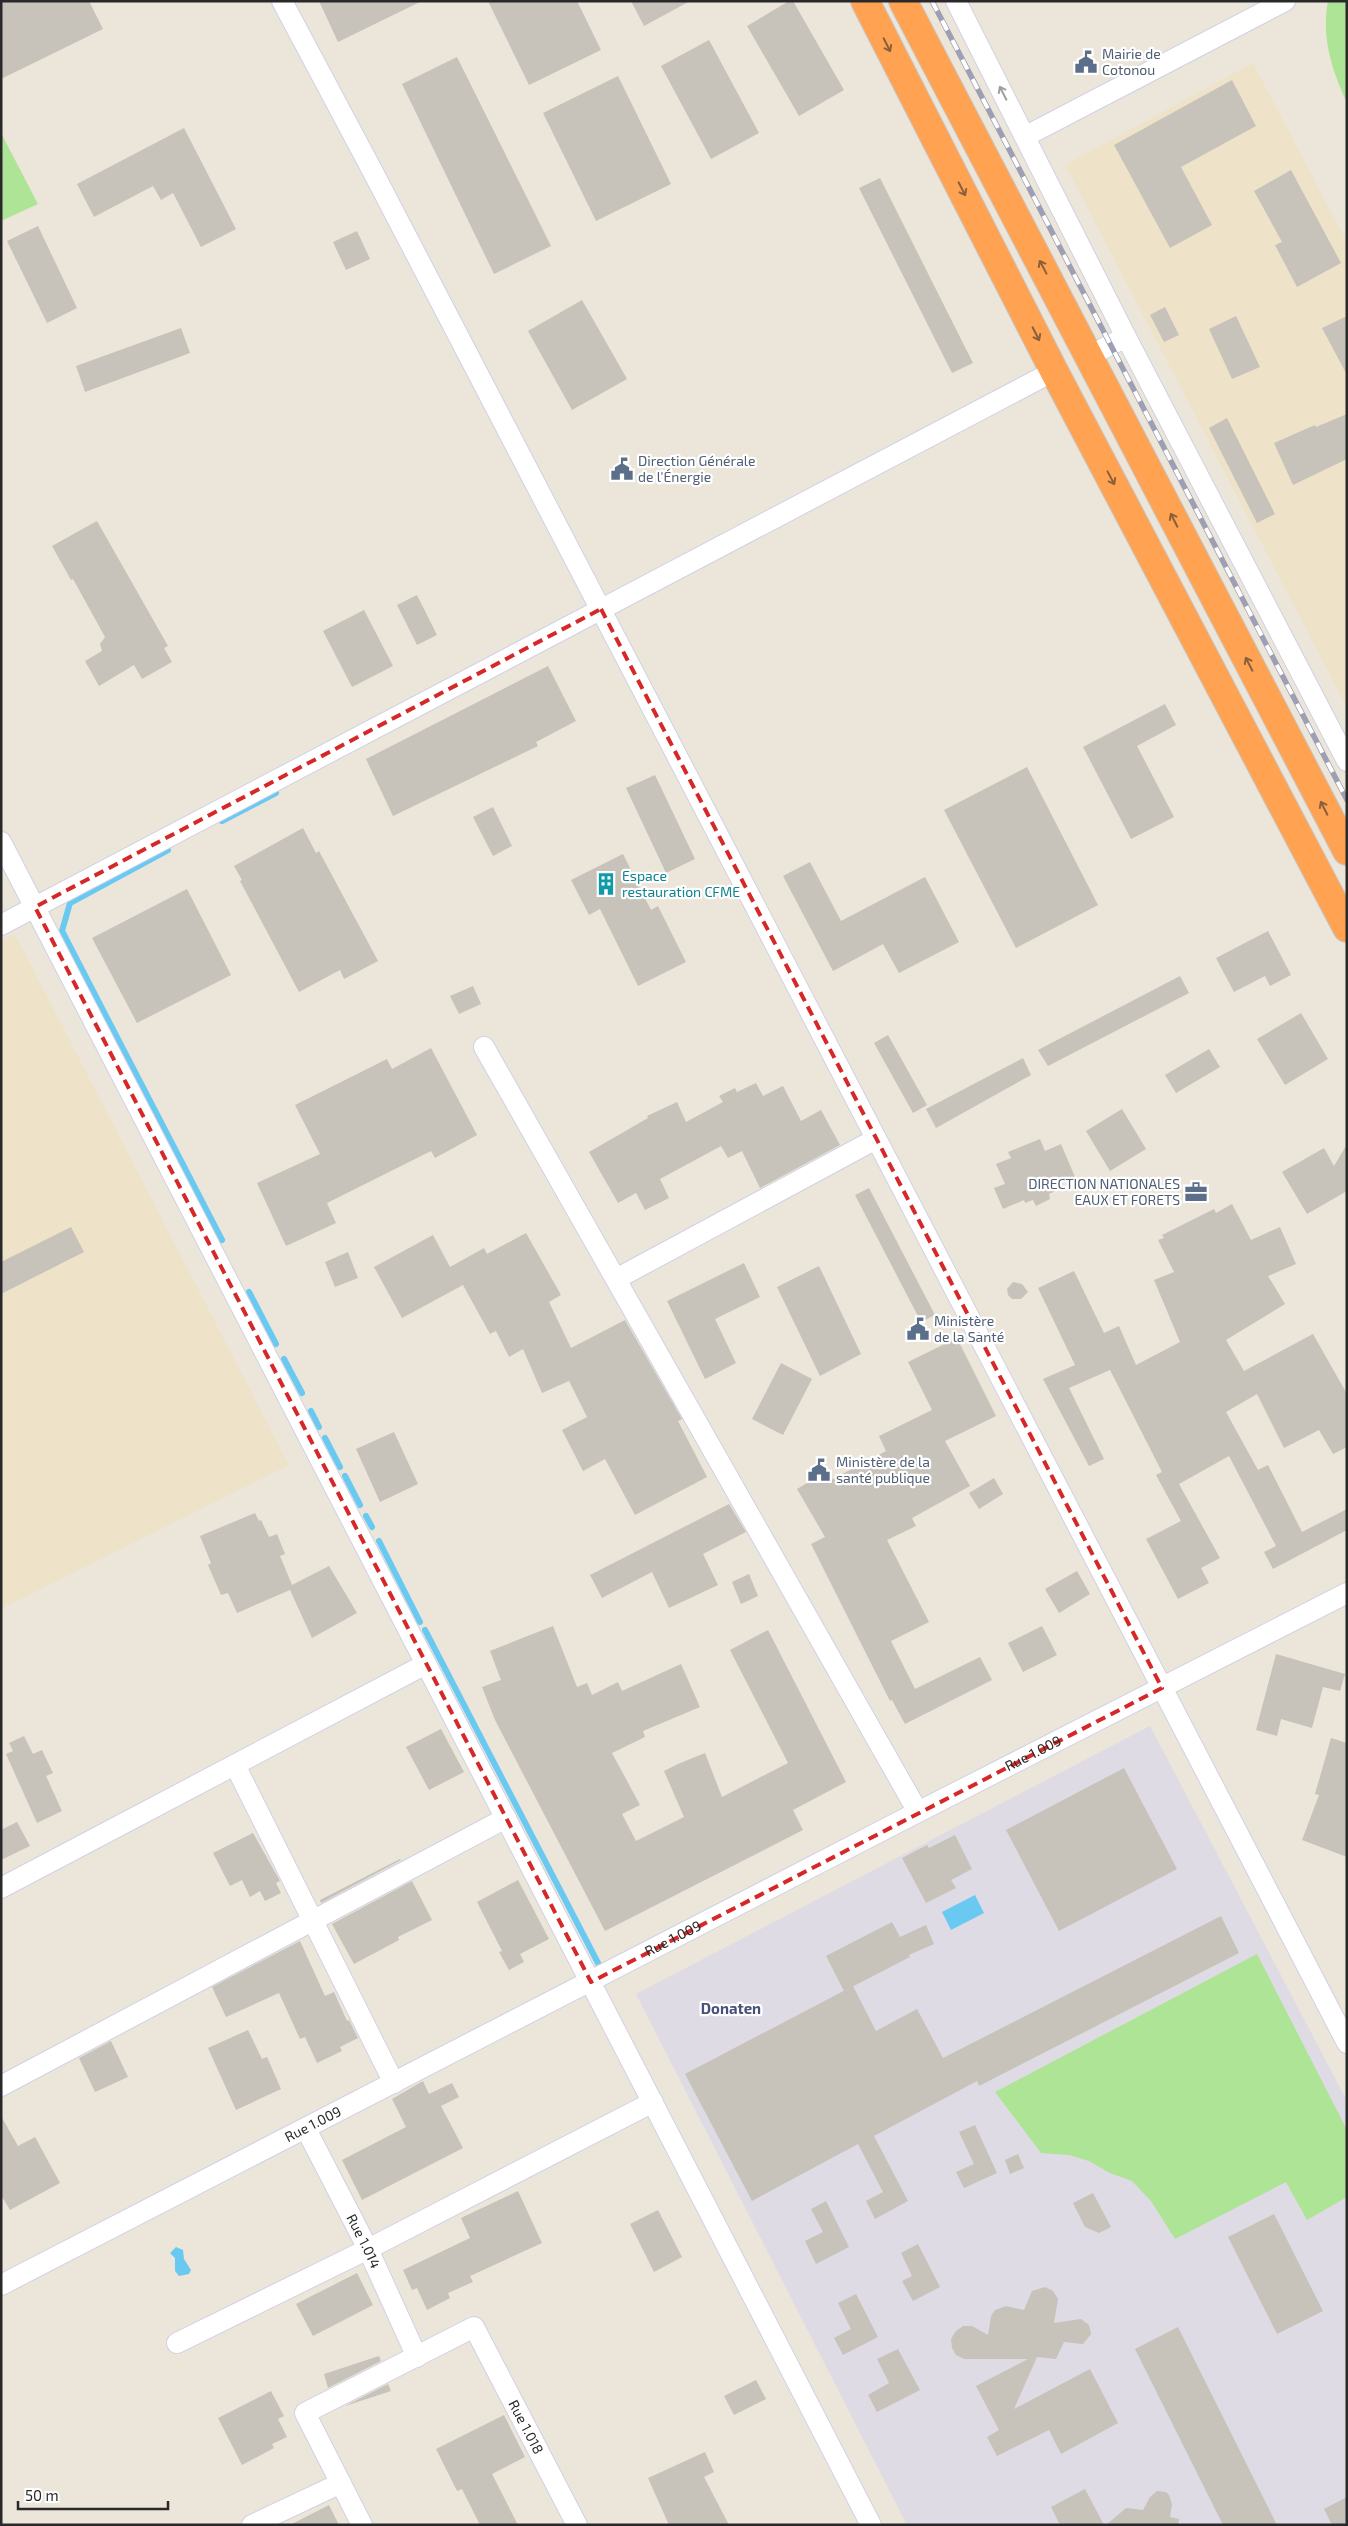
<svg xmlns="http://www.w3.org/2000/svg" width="1348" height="2526" viewBox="0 0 1348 2526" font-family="'Exo 2',sans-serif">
<rect width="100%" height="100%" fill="#ece5da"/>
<path fill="#dedbe4" d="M1150 1726 1347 2101V2525H907L636 1994Z"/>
<path fill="#eee3c9" d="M1253 63 1347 242V708L1065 165Z
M15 934 289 1465 1 1609V941Z"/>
<path fill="#ade495" d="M1328 1H1347V103C1332 70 1321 38 1328 1Z
M1 133 38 204 1 221Z
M1257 1954 1347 2130V2197L1307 2220 1286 2182 1175 2239 1151 2201 1132 2181 1110 2173 1089 2161 1069 2155 1041 2153 995 2092Z"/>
<path fill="#69c9f1" d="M975 1895 984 1913 951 1930 942 1912Z
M176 2247 183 2250 184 2259 191 2270 189 2274 179 2276 175 2271V2258L170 2253Z"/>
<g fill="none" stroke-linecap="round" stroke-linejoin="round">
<path stroke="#69c9f1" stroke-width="6" d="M222 821 276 793
M168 850 70 903 62 931 222 1240
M249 1292 276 1344
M284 1359 302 1393
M311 1411 319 1427
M325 1438 340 1467
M345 1476 360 1505
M366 1516 372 1527
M379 1541 420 1622
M425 1630 598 1963"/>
</g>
<path fill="#c7c2ba" d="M1 1H89L103 29 1 79Z
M319 1H422L338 42Z
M488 1H577L601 50 529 85Z
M631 1H690L644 26Z
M789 1H793L844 90 799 116 747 26Z
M709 40 759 133 711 159 661 66Z
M457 57 551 246 494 274 402 84Z
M618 76 671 184 596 221 543 113Z
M1232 80 1256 126 1181 167 1212 225 1170 248 1114 145Z
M184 128 236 229 201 247 173 193 161 200 153 186 94 217 77 184Z
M1291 170 1341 263 1297 287 1275 245 1282 242 1254 191Z
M880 178 973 363 952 373 859 188Z
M38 226 77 308 47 323 7 241Z
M357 231 370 259 346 270 333 242Z
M582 300 627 379 572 410 528 331Z
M1165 307 1179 335 1164 342 1150 315Z
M1236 316 1260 367 1232 379 1209 329Z
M1347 316V375L1322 328Z
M181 328 190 353 85 392 76 366Z
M1347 414V459L1293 485 1274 443 1315 425 1316 427Z
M1227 418 1275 514 1257 523 1209 428Z
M97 521 168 646 164 648 172 662 142 679 134 665 99 686 85 661 102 651 100 644 105 637 73 579 71 580 52 546Z
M417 595 437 635 417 645 397 605Z
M364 610 393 666 352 687 323 631Z
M548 666 576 721 536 742 538 746 393 816 366 759Z
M1165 704 1176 725 1137 746 1174 817 1131 839 1083 747Z
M1027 767 1098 905 1016 948 944 810Z
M655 775 695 859 666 873 626 788Z
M493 807 512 846 493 856 473 817Z
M303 828 316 853 319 851 378 961 344 979 340 970 299 992 240 881 242 880 234 866Z
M623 854 651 910 658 906 686 962 638 986 600 909 589 915 571 880Z
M810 862 841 921 925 877 959 942 899 973 883 944 833 971 783 876Z
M187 889 231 975 137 1023 92 938Z
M1268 931 1291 975 1270 986 1265 976 1234 992 1216 958Z
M1180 976 1189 993 1048 1066 1038 1050Z
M473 986 481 1004 459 1014 450 996Z
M1301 1013 1328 1059 1285 1085 1257 1039Z
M888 1035 927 1105 913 1113 874 1043Z
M431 1048 477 1135 435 1158 431 1151 327 1203 336 1223 286 1246 257 1183 320 1154 295 1105 387 1059 392 1069Z
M1209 1049 1220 1067 1176 1093 1165 1075Z
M1023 1058 1031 1075 936 1128 926 1109Z
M756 1083 763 1096 783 1086 801 1121 821 1110 840 1145 760 1188 742 1151 728 1158 721 1146 660 1179 669 1198 645 1210 636 1193 618 1203 589 1152 648 1118 647 1116 677 1102 686 1122 723 1102 719 1096 735 1088 737 1092Z
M1122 1109 1146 1149 1110 1171 1086 1131Z
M1040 1139 1045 1151 1061 1144 1075 1177 1058 1184 1060 1189 1049 1194 1050 1199 1036 1206 1033 1200 1025 1203 1024 1200 1003 1209 994 1188 1005 1184 996 1164 1011 1158 1008 1152Z
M1347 1144V1191L1307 1214 1282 1172 1324 1148 1334 1166Z
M869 1188 935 1315 921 1322 855 1195Z
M1232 1204 1251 1240 1280 1227 1296 1264 1268 1276 1285 1304 1226 1340 1244 1371 1313 1334 1347 1394V1447L1333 1454 1319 1430 1284 1448 1257 1394 1226 1412 1258 1470 1268 1465 1302 1532 1347 1509V1530L1273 1569 1264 1552 1276 1546 1229 1456 1179 1484 1220 1558 1201 1568 1209 1583 1178 1599 1146 1539 1181 1521 1156 1475 1162 1472 1110 1370 1069 1388 1104 1459 1089 1466 1043 1379 1075 1365 1038 1288 1074 1271 1104 1333 1119 1326 1136 1365 1180 1342 1154 1280 1174 1272 1158 1240 1164 1238 1162 1235 1214 1209 1216 1213Z
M71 1227 84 1252 1 1294V1262Z
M526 1233 561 1295 549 1302 571 1348 625 1320 682 1419 678 1421 707 1477 635 1515 605 1459 583 1471 562 1430 587 1417 569 1381 542 1393 523 1349 509 1357 496 1331 490 1334 463 1285 402 1318 374 1267 433 1235 450 1267 484 1248 487 1254Z
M348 1252 358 1278 335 1287 325 1262Z
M744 1263 760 1297 715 1319 736 1363 705 1379 667 1301Z
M819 1266 861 1354 820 1376 777 1287Z
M1013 1282 1022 1284 1028 1292 1021 1299H1012L1008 1295 1007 1289Z
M957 1338 996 1416 945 1441 970 1486 912 1518 916 1526 887 1540 929 1622 891 1641 915 1689 980 1657 992 1680 905 1724 892 1700 890 1701 811 1544 825 1537 797 1489 822 1474 827 1482 886 1451 879 1436 932 1410 908 1362Z
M781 1363 812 1379 783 1435 752 1419Z
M394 1432 418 1484 380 1502 356 1449Z
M994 1478 1003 1494 979 1509 969 1493Z
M729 1504 746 1532 703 1554 718 1585 669 1608 652 1572 602 1598 590 1575Z
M255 1513 259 1521 261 1520 269 1537 277 1534 285 1554 280 1556 292 1585 329 1566 357 1613 312 1638 290 1590 237 1613 228 1593 221 1595 208 1565 211 1563 200 1536Z
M1077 1571 1090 1594 1059 1613 1045 1589Z
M749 1574 758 1596 741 1604 732 1582Z
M553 1626 577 1687 587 1683 592 1695 618 1682 622 1691 681 1664 700 1707 643 1731 645 1737 612 1753 640 1805 622 1814 636 1841 684 1817 664 1771 678 1764 705 1753 722 1797 788 1763 730 1650 768 1630 846 1782 793 1810 803 1830 605 1931 495 1720 482 1687 501 1680 490 1651Z
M1042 1626 1057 1655 1023 1672 1008 1643Z
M1276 1654 1345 1674 1340 1691 1323 1687 1312 1728 1281 1719 1277 1736 1256 1730Z
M441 1729 464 1772 429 1790 406 1747Z
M24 1736 33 1754 42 1750 53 1773 46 1776 62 1811 37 1823 6 1754 13 1751 9 1743Z
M1331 1738 1347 1743V1857L1302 1840 1319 1795 1315 1794Z
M1124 1768 1177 1869 1059 1931 1006 1830Z
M17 1822 30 1846 1 1860V1830Z
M253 1833 280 1881 276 1883 281 1893 265 1901 260 1891 250 1897 242 1880 230 1886 213 1853Z
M955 1835 972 1869 951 1880 956 1888 926 1903 902 1858 927 1845 929 1848Z
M400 1859 401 1860 321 1903 320 1900Z
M518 1880 549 1939 520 1954 524 1962 509 1970 499 1952 502 1951 477 1902Z
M412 1881 432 1920 398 1937 399 1940 354 1964 332 1924Z
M1221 1916 1239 1953 979 2086 977 2081 874 2136 908 2201 875 2219 866 2201 883 2192 858 2144 752 2201 685 2074 853 1986 876 2031 917 2009 943 2058Z
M892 1922 900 1937 926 1925 934 1944 909 1955 910 1957 844 1991 826 1956Z
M300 1941 325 1996 334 1992 347 2021 349 2020 358 2038 340 2047 342 2051 317 2063 305 2037 300 2039 279 1993 226 2017 212 1987Z
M248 2030 262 2059 267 2057 281 2089 236 2110 208 2048Z
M111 2041 128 2077 95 2092 79 2058Z
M423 2081 429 2094 452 2083 459 2097 441 2106 463 2148 362 2200 342 2160 406 2127 392 2099Z
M1 2116 18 2146 35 2137 60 2183 10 2210 1 2195Z
M975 2125 997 2173 964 2188 956 2172 974 2164 959 2132Z
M1018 2154 1024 2168 1010 2174 1005 2160Z
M518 2191 542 2243 470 2276 473 2282 448 2293 450 2298 427 2310 417 2288 412 2290 403 2270 470 2238 461 2218Z
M1093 2193 1111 2227 1099 2233 1085 2227 1073 2203Z
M826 2201 849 2247 816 2264 805 2241 823 2232 811 2209Z
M658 2210 682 2257 654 2272 630 2224Z
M1274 2214 1323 2311 1277 2334 1228 2237Z
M918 2244 940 2287 913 2301 902 2281 912 2276 901 2253Z
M357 2273 373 2305 313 2336 296 2304Z
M1045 2287 1053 2291 1058 2299 1054 2323 1081 2319 1089 2325 1091 2334 1083 2344 1064 2342 1056 2359 1037 2357 1014 2409 1090 2369 1118 2423 1061 2454 1049 2430 997 2456 987 2437 999 2430 976 2386 1028 2359H964L956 2355 952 2348 951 2339 956 2331 963 2326H972L988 2335 991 2316 995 2310 1006 2306 1024 2310 1032 2291Z
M856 2294 878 2337 843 2355 834 2338 851 2329 838 2303Z
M1178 2327 1277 2525H1223L1135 2349Z
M898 2349 920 2390 877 2412 868 2395 889 2383 877 2359Z
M379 2356 381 2361 328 2388 324 2374Z
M756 2380 766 2399 734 2415 724 2396Z
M388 2384 391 2391 345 2406Z
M271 2391 284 2416 278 2419 287 2437 272 2444 274 2448 242 2465 218 2418Z
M504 2415 525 2457 492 2474 518 2525H480L462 2489 457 2491 436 2449Z
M705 2452 714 2472 704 2477 729 2525H669L648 2478Z
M1085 2489 1104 2525H1060L1051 2507Z
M1157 2491 1166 2492 1169 2495 1172 2504 1170 2517 1179 2519 1178 2525H1106L1126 2508 1143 2510 1150 2497Z
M1347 2497V2525H1332L1324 2509Z
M329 2505 339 2525H290Z"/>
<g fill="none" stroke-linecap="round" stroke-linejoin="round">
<defs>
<g id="street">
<path d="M282 1 373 172 1347 2043"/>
<path d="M956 1 1126 337 1347 761"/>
<path d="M1026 136 1285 1"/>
<path d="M1089 356 1126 337"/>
<path d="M1 842 871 2525"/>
<path d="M1 925 1054 371"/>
<path d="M484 1047 918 1812"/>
<path d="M616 1279 876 1139"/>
<path d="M235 1765 394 2083"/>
<path d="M1 1888 426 1664"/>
<path d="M1 2086 506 1818"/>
<path id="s1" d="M306 2129 368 2249 417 2357"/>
<path id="s2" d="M1 2285 918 1812 1347 1593"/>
<path d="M177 2343 368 2249 653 2102"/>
<path d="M252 2525 341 2483"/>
<path id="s3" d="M362 2525 305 2413 474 2327 577 2525"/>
</g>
<path id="highway" d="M865 1 1054 371 1347 928
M903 1 1347 851"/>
</defs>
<use href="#street" stroke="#cfd2e3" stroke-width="22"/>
<use href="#highway" stroke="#c7c7c7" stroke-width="30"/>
<use href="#street" stroke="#fff" stroke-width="20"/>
<use href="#highway" stroke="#ffa352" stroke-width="28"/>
<defs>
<path id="rail" d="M932 1 1347 800"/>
</defs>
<use href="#rail" stroke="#9d9fb4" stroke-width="5.5"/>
<use href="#rail" stroke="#fff" stroke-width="4" stroke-dasharray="11" stroke-linecap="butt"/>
</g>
<defs><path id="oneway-shaft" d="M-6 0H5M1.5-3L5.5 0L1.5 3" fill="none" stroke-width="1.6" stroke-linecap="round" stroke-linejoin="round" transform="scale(1.25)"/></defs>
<g stroke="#89603b">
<use href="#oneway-shaft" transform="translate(887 45) rotate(63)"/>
<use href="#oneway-shaft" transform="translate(962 189) rotate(63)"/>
<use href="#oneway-shaft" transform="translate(1043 267) rotate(-118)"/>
<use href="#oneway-shaft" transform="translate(1036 334) rotate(63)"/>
<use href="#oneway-shaft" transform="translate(1111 478) rotate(62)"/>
<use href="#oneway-shaft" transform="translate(1174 520) rotate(-117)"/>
<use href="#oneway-shaft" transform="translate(1249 664) rotate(-117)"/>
<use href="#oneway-shaft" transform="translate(1324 808) rotate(-117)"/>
</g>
<use stroke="#9f9f9f" href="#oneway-shaft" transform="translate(1003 93) rotate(-117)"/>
<path fill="none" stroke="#d62828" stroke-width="4" stroke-dasharray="10 6" stroke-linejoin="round" d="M601 609 1162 1688 591 1982 35 907Z"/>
<defs>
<symbol id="civic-bare" viewBox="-9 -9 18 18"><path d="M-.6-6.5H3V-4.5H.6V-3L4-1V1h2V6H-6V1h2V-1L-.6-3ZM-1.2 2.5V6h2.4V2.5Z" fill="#5c6f8a" stroke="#fff" stroke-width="2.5" paint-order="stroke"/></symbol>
<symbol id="building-bare" viewBox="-9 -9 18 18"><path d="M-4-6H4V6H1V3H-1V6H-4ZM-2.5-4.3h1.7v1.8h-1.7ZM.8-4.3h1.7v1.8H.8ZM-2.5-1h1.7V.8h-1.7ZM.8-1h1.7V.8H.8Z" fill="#0f9aa8" stroke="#fff" stroke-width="2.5" paint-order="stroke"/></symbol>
<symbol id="office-bare" viewBox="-9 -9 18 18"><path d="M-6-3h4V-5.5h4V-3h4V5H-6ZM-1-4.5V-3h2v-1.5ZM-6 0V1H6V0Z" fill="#5c6f8a" stroke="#fff" stroke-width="2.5" paint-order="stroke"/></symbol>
</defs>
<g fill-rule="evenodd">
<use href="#civic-bare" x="1070" y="46" width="32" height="32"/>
<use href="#civic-bare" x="606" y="453" width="32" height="32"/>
<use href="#building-bare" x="590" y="868" width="32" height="32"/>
<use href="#office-bare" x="1180" y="1176" width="32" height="32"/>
<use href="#civic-bare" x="902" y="1313" width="32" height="32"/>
<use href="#civic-bare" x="803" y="1454" width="32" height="32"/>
</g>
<g text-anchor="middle" stroke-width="4.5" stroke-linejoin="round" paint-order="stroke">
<g font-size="14" fill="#4e5e75" stroke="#fff" text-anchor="start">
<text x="1102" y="59">Mairie de<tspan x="1102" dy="16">Cotonou</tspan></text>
<text x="638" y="466">Direction Générale<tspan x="638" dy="16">de l'Énergie</tspan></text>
<text x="1180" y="1189" text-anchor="end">DIRECTION NATIONALES<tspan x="1180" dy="16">EAUX ET FORETS</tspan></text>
<text x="934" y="1326">Ministère<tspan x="934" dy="16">de la Santé</tspan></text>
<text x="836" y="1467">Ministère de la<tspan x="836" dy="16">santé publique</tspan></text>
</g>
<g font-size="14" fill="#0d838f" stroke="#fff" text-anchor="start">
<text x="622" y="881">Espace<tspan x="622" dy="16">restauration CFME</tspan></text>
</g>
<g font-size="14" fill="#292929" stroke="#fff">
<text dy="5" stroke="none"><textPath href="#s2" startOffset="1161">Rue 1.009</textPath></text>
<text dy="5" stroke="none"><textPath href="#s2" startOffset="756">Rue 1.009</textPath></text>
<text dy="5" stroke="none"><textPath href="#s2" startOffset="351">Rue 1.009</textPath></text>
<text dy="5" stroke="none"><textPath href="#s1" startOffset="126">Rue 1.014</textPath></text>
<text dy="5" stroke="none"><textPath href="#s3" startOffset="428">Rue 1.018</textPath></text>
</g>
<g font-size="15" font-weight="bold" fill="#48507b" stroke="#fff">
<text x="731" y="2014">Donaten</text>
</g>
</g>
<rect width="1348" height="2526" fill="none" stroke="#292929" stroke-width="5"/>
<path d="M18 2501v8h150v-8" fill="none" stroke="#292929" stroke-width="2.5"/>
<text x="25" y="2501" font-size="15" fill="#292929" stroke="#ffffff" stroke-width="4" paint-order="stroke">50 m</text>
</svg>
